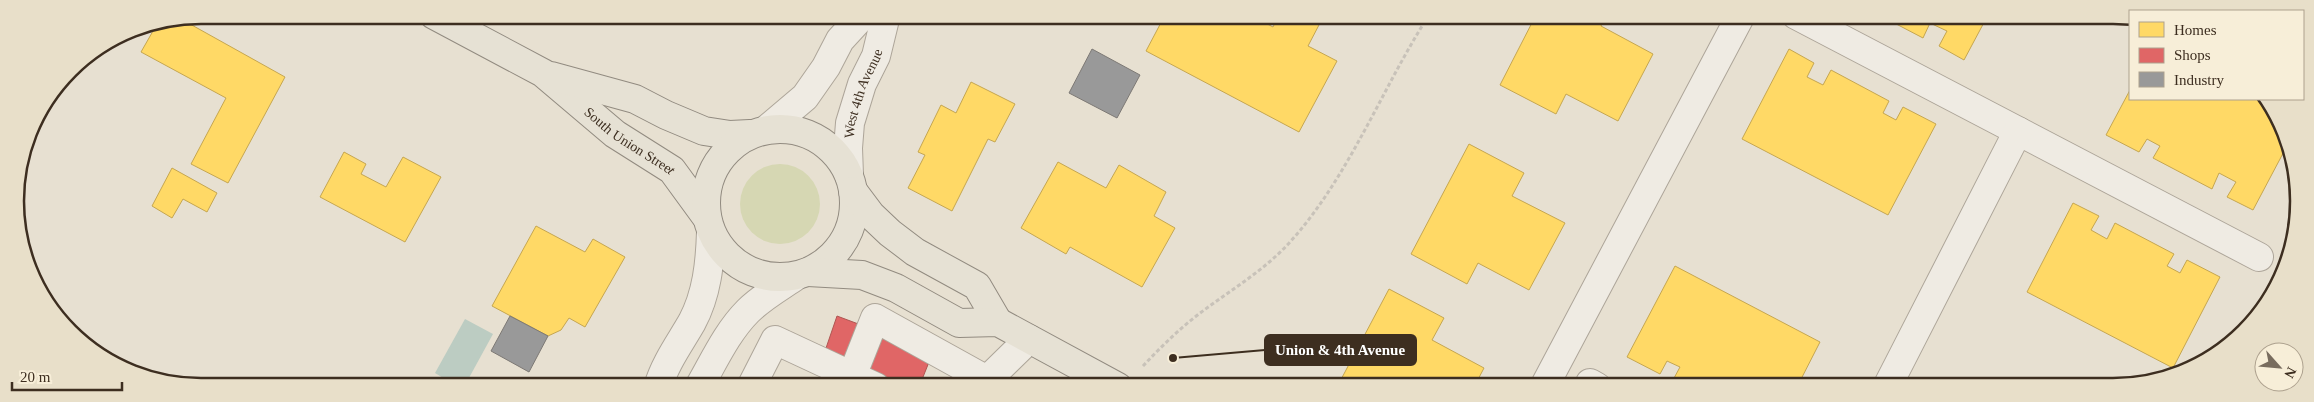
<svg xmlns="http://www.w3.org/2000/svg" width="2314" height="402" viewBox="0 0 2314 402" font-family="Georgia,serif">
<rect width="100%" height="100%" fill="#e7e0d1"/>
<path fill="#d6d7b3" d="M740 204a40 40 0 1 1 80 0a40 40 0 1 1-80 0Z"/>
<path fill="#bcccc2" d="M465 319 493 334 464 387H458L435 373Z"/>
<path fill="#ffd966" stroke="#c5a651" d="M1165 15H1250L1273 27 1279 15H1306L1320 23 1308 46 1337 61 1299 132 1146 51Z
M1536 15H1606L1601 26 1653 54 1618 121 1566 94 1556 114 1500 85Z
M1879 15H1988L1964 60 1939 46 1947 31 1930 23 1923 38Z
M181 19 285 77 228 183 191 164 226 98 141 52 157 24Z
M1789 49 1814 63 1807 77 1823 85 1831 70 1889 101 1883 113 1896 120 1903 107 1936 124 1888 215 1742 139Z
M971 82 1015 104 995 142 988 139 952 211 908 188 925 155 918 152 941 105 956 113Z
M2130 90V99H2258L2268 104 2289 142 2253 210 2227 197 2236 182 2219 173 2212 189 2153 158 2160 146 2147 139 2139 152 2106 135Z
M1469 144 1524 173 1512 196 1565 223 1529 290 1478 263 1467 284 1411 254Z
M344 152 366 164 361 174 386 187 403 157 441 177 405 242 320 197Z
M1058 162 1106 188 1119 165 1166 192 1154 216 1175 228 1142 287 1070 247 1066 254 1021 228Z
M172 168 217 193 207 212 183 199 172 218 152 206Z
M2073 203 2099 216 2091 230 2107 239 2115 223 2174 254 2167 266 2180 273 2187 260 2220 277 2173 368 2027 292Z
M536 226 585 252 593 239 625 257 585 327 569 318 561 330 548 336 492 306Z
M1675 266 1820 342 1797 387H1686L1673 380 1680 367 1667 361 1660 374 1627 357Z
M1389 289 1444 318 1432 340 1484 368 1474 387H1337Z"/>
<path fill="#e06666" stroke="#af5551" d="M837 316 933 352 919 387H910L824 354Z"/>
<path fill="#999" stroke="#7d7975" d="M1092 49 1140 75 1117 118 1069 93Z
M510 316 548 336 529 372 491 351Z"/>
<g fill="none" stroke-linecap="round" stroke-linejoin="round">
<defs>
<g id="minor">
<path d="M1796 15 2259 257"/>
<path d="M766 130 805 97 826 67 840 40 863 15"/>
<path id="s1" d="M849 175 848 148 850 123 862 84 876 56 886 15"/>
<path d="M852 376 875 318 987 380"/>
<path d="M1590 383 1597 387"/>
<path d="M658 387C665 363 680 343 692 322 707 294 710 263 711 232"/>
<path d="M699 387C714 361 727 332 748 311 762 297 780 287 796 276"/>
<path d="M751 387 775 340 876 387"/>
<path d="M980 387 1029 339"/>
<path d="M1544 387 1741 15"/>
<path d="M1887 387 2018 131"/>
</g>
<g id="major">
<path id="s2" d="M434 15 543 73 615 134 672 170 707 218"/>
<path d="M551 76 635 99 666 115 704 131 730 135 750 134"/>
<circle cx="780" cy="203" r="74"/>
<path d="M853 191 871 215 890 233 915 252 977 286 998 322"/>
<path d="M808 272 862 275 896 288 959 323 998 322 1118 387"/>
</g>
</defs>
<use href="#minor" stroke="#ada599" stroke-width="30"/>
<use href="#major" stroke="#928b80" stroke-width="30"/>
<path stroke="#c8c2b9" stroke-width="3" stroke-dasharray="4 2.5" stroke-linecap="butt" d="M1143 366C1159 349 1176 332 1195 317 1227 292 1263 272 1290 242 1349 177 1382 88 1429 15"/>
<use href="#minor" stroke="#efebe3" stroke-width="28"/>
<use href="#major" stroke="#e6e1d4" stroke-width="28"/>
</g>
<g text-anchor="middle" stroke-width="5" stroke-linejoin="round" paint-order="stroke">
<g font-size="14" fill="#3d2e20" stroke="#f7eed8">
<text dy="5" stroke="none"><textPath href="#s1" startOffset="84">West 4th Avenue</textPath></text>
<text dy="5" stroke="none"><textPath href="#s2" startOffset="234">South Union Street</textPath></text>
</g>
</g>
<path d="M0 0H2314V402H0ZM201 24H2113A177 177 0 0 1 2290 201V201A177 177 0 0 1 2113 378H201A177 177 0 0 1 24 201V201A177 177 0 0 1 201 24Z" fill="#e8dfc9" fill-rule="evenodd"/>
<path fill="none" stroke="#3d2e20" stroke-width="2.5" d="M201 24H2113A177 177 0 0 1 2290 201V201A177 177 0 0 1 2113 378H201A177 177 0 0 1 24 201V201A177 177 0 0 1 201 24Z"/>
<path fill="none" stroke="#3d2e20" stroke-width="2" d="M1173 358L1265 350"/>
<circle fill="#3d2e20" stroke="#f7eed8" stroke-width="2" cx="1173" cy="358" r="5"/>
<rect fill="#3d2e20" stroke="#3d2e20" stroke-width="2" x="1265" y="335" width="151" height="30" rx="5"/>
<g font-size="15" text-anchor="middle" font-weight="bold" fill="#fff">
<text x="1340" y="355">Union &amp; 4th Avenue</text>
</g>
<rect x="2129" y="10" width="175" height="90" fill="#f7eed8" stroke="#ada18e"/>
<rect x="2139" y="22" width="25" height="15" fill="#ffd966" stroke="#ada18e"/>
<text x="2174" y="35" font-size="15" fill="#3d2e20">Homes</text>
<rect x="2139" y="48" width="25" height="15" fill="#e06666" stroke="#ada18e"/>
<text x="2174" y="60" font-size="15" fill="#3d2e20">Shops</text>
<rect x="2139" y="72" width="25" height="15" fill="#999999" stroke="#ada18e"/>
<text x="2174" y="85" font-size="15" fill="#3d2e20">Industry</text>
<g transform="translate(2279 367) rotate(117)"><circle r="24" fill="#f7eed8" stroke="#ada18e"/>
<path d="M0-4L9 19L0 12L-9 19Z" fill="#786c5e"/>
<text y="-8" font-size="14" font-weight="bold" text-anchor="middle" fill="#3d2e20">N</text>
</g>
<path d="M12 382v8h110v-8" fill="none" stroke="#3d2e20" stroke-width="2.5"/>
<text x="20" y="382" font-size="15" fill="#3d2e20" stroke="#f7eed8" stroke-width="4" paint-order="stroke">20 m</text>
</svg>
